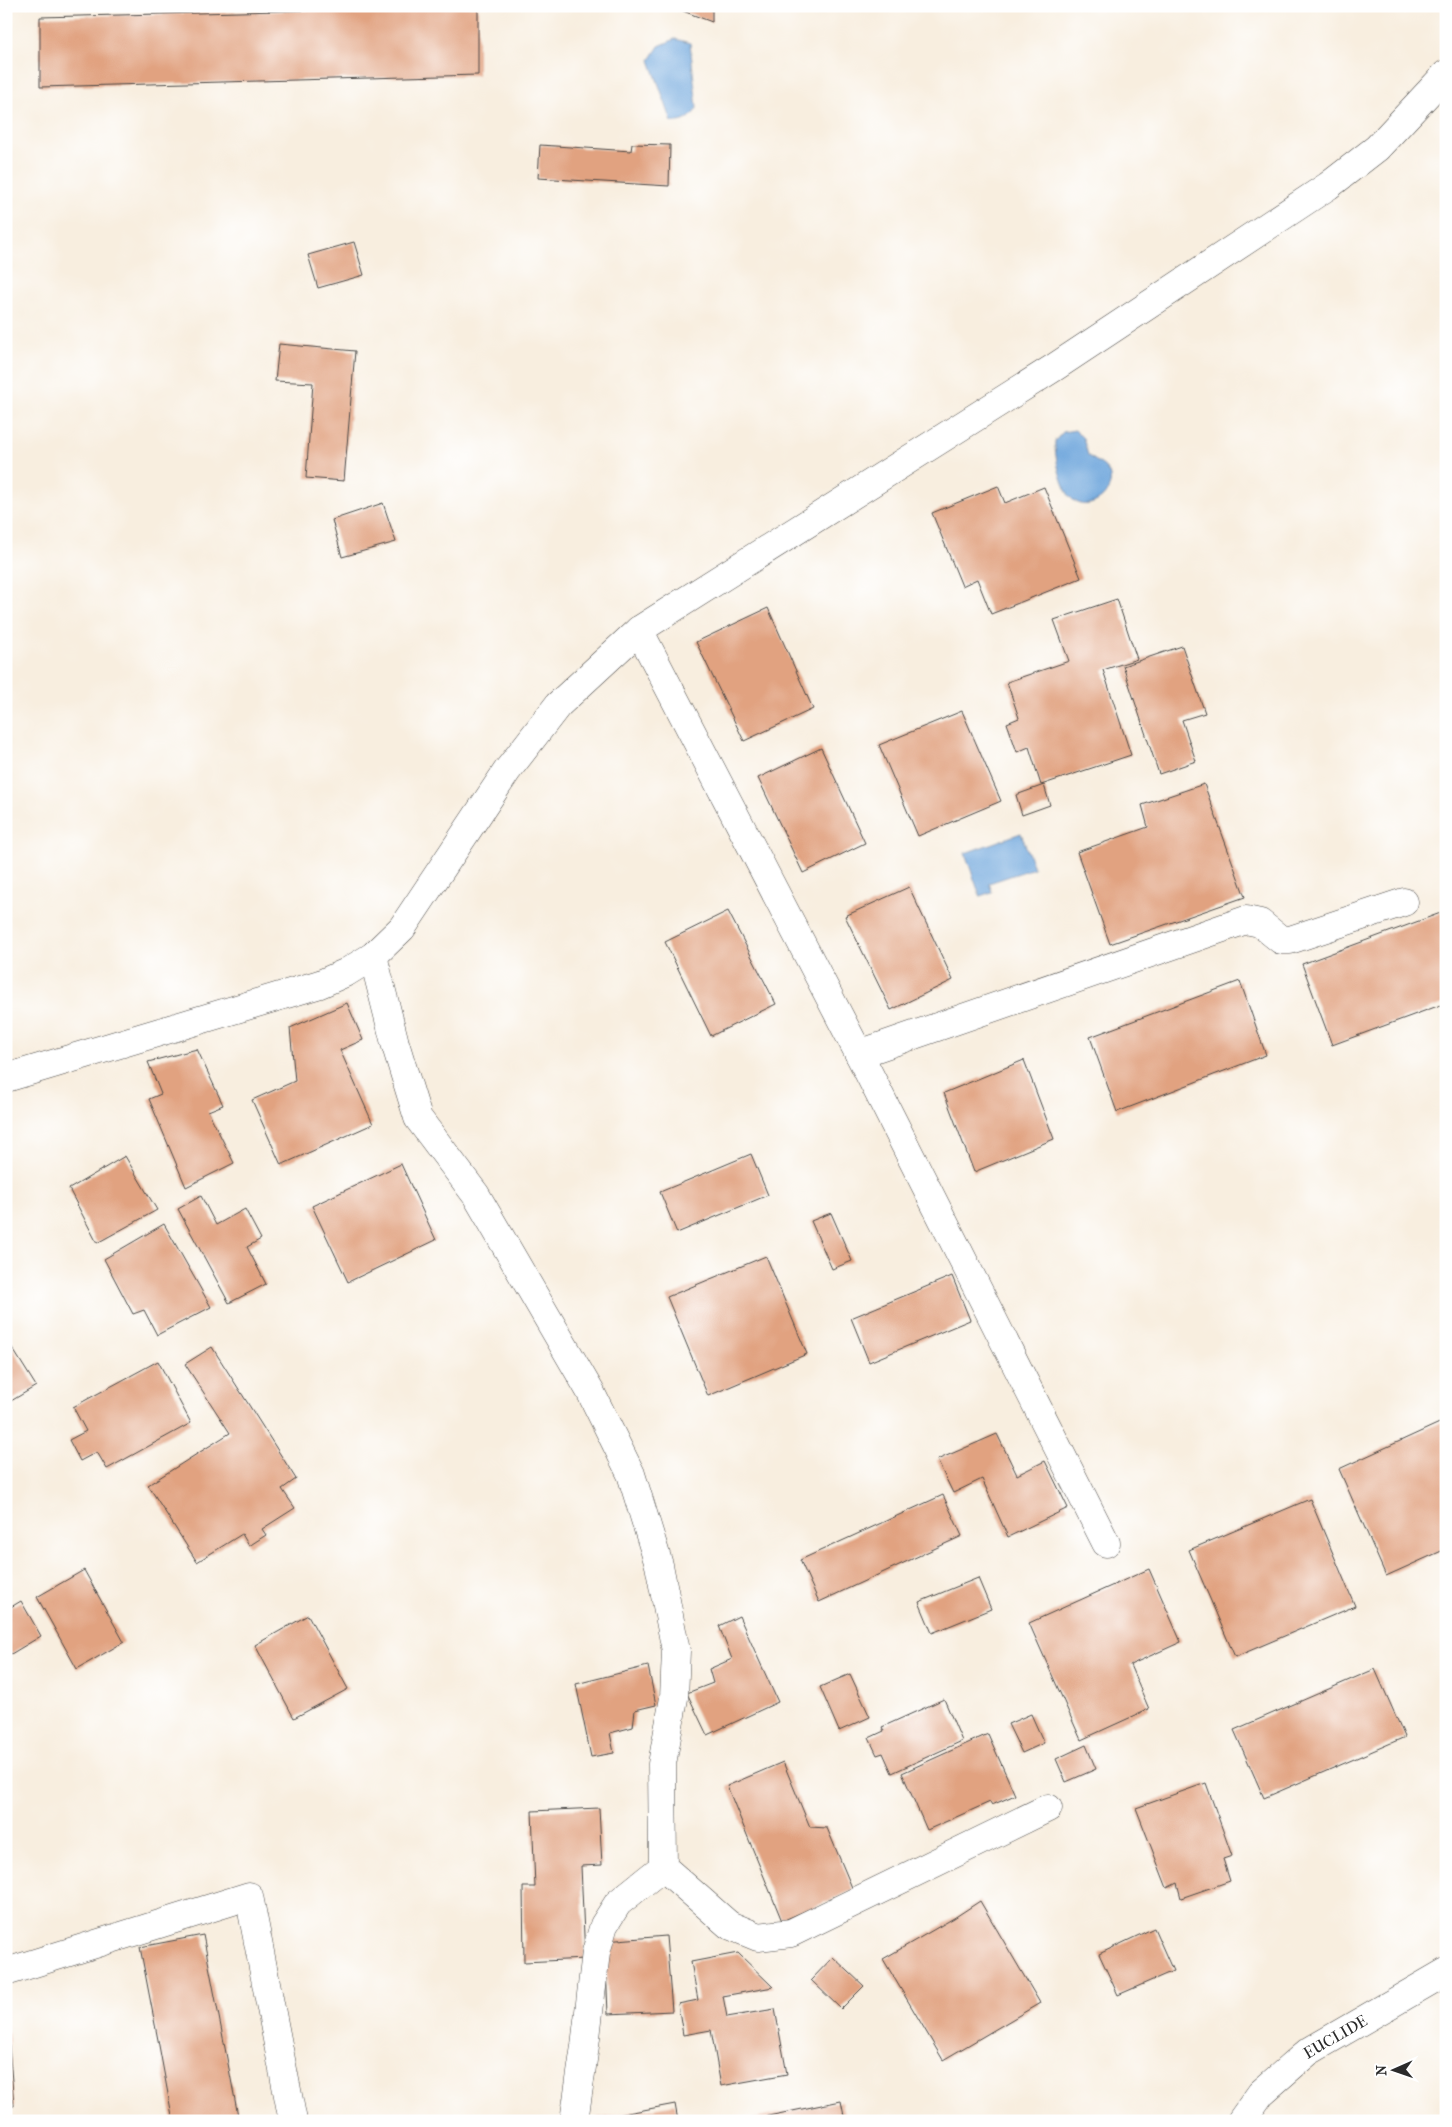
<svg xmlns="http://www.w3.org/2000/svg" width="1452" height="2127" viewBox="0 0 1452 2127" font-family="'IM FELL French Canon',serif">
<rect width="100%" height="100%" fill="#fff"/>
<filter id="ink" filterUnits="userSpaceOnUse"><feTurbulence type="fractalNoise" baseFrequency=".02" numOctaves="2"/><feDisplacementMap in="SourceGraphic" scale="10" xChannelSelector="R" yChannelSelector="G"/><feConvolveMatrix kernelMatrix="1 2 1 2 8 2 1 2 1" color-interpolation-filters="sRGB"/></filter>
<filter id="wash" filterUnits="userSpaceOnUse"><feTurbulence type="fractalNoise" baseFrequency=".0096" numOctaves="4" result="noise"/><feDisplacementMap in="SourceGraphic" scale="20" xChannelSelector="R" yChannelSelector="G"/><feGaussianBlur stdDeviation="1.12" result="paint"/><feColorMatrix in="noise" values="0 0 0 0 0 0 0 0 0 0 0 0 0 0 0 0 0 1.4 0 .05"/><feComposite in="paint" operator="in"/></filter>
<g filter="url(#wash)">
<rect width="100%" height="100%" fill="#f8eedf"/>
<path fill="#6da5db" stroke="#4c6883" d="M675 39 690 43 697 108C691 118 685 123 672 122L650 60 659 46Z
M1075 430 1083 438 1088 455C1094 461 1105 464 1109 473 1117 492 1090 514 1073 500 1062 491 1054 455 1055 441L1063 432Z
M1021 833 1034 868 989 883 992 892 980 896 965 853Z"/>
<g id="blocks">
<path fill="#e1a280" d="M478 6V75L40 87V17Z
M683 6H712V22L683 11Z
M632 144 670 145 669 186 538 178 540 145 631 151Z
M354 242 364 275 318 288 308 255Z
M279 344 355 351 344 481 306 478 313 383 275 381Z
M998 486 1005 503 1044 487 1081 578 991 614 977 579 962 586 932 513Z
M383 503 396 542 342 557 332 520Z
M1117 599 1137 659 1103 670 1131 755 1041 785 1029 747 1017 752 1007 723 1019 718 1007 682 1069 661 1054 620Z
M768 608 813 709 744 741 696 642Z
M1182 646 1205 713 1182 720 1196 761 1159 774 1123 666Z
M962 711 1001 801 918 836 879 745Z
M821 748 865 843 803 873 758 778Z
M1204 784 1245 897 1110 944 1077 852 1148 827 1142 805Z
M1044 785 1050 805 1022 815 1016 795Z
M909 887 953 980 891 1010 845 916Z
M728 911 776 1004 711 1036 665 942Z
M1446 911V1003L1332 1045 1302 964Z
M1240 981 1266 1055 1117 1112 1090 1037Z
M347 1003 363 1040 340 1050 373 1124 281 1165 252 1100 295 1081 290 1028Z
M197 1049 223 1105 208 1111 234 1163 186 1187 149 1099 161 1094 148 1062Z
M1024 1060 1054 1139 974 1172 944 1093Z
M751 1154 768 1195 677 1233 660 1192Z
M125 1156 157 1210 97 1243 69 1189Z
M401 1164 436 1240 348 1282 312 1206Z
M201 1196 216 1225 245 1209 261 1239 247 1247 266 1284 229 1303 178 1209Z
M831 1213 852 1261 832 1269 811 1221Z
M164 1224 211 1307 157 1335 144 1310 133 1314 104 1259Z
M766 1256 807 1354 708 1396 667 1297Z
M952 1276 970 1320 869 1362 851 1318Z
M6 1338 36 1386 6 1404Z
M212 1347 296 1479 282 1489 295 1508 262 1529 266 1535 249 1546 242 1534 197 1562 148 1485 230 1433 185 1364Z
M158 1361 191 1423 107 1469 97 1452 80 1461 69 1440 86 1431 73 1407Z
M1446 1420V1549L1386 1576 1339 1469Z
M997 1434 1017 1475 1045 1461 1068 1508 1008 1537 982 1479 953 1493 937 1460Z
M943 1495 962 1536 819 1602 800 1560Z
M1310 1499 1355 1606 1235 1657 1189 1550Z
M1149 1569 1181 1642 1130 1665 1149 1709 1081 1740 1029 1623Z
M84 1570 124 1642 77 1669 37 1597Z
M978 1578 991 1609 932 1633 919 1602Z
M21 1601 41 1636 11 1654 6 1646V1610Z
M308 1615 348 1689 294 1718 255 1645Z
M739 1616 778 1702 707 1735 687 1693 713 1683 709 1669 732 1659 719 1626Z
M648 1666 656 1705 635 1710 633 1727 610 1733 614 1753 591 1757 576 1684Z
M1375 1669 1405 1737 1264 1798 1234 1730Z
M850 1674 870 1717 839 1731 820 1687Z
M944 1699 962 1741 892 1773 883 1753 877 1755 869 1738 884 1731 882 1727Z
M1031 1714 1044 1743 1022 1753 1008 1724Z
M988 1734 1015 1795 992 1805 990 1802 927 1830 902 1773Z
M1086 1745 1096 1769 1066 1782 1056 1759Z
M783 1762 810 1827 827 1828 853 1890 782 1921 727 1786Z
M1206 1783 1232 1856 1223 1859 1230 1881 1181 1898 1177 1883 1167 1888 1136 1808Z
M599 1808 602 1865 581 1866 585 1959 524 1962 523 1887H535L532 1811Z
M980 1901 1040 2003 943 2060 883 1959 954 1918Z
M1154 1928 1173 1971 1118 1995 1099 1954Z
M203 1935 221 2027 239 2121H173L158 2040 140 1947Z
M666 1936 672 2011 608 2014 605 1941Z
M738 1953 773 1987 723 1996 727 2017 775 2009 787 2074 721 2086 711 2030 683 2035 678 2004 698 2000 691 1962Z
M833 1957 864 1986 841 2009 811 1980Z
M6 2033H8L14 2106 6 2107Z
M841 2101 845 2121H749V2120Z
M675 2104 678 2121H597L596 2119Z"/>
</g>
</g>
<g filter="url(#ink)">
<use href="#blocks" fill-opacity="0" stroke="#4a4846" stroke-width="1"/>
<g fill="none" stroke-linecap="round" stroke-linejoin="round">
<defs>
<g id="minor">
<path d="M639 630 859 1054 1106 1543"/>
<path d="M373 956 395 1043 418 1118 476 1195 590 1391 631 1474 659 1565 676 1651 674 1698 662 1764 663 1867 729 1925 758 1937 791 1933 1048 1808"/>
<path d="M859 1054 1246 920 1260 923 1281 940H1290L1404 902"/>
<path d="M6 1078 320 984 347 972 373 956 402 928 507 771 558 705 639 630 1055 367 1328 186 1377 148 1446 74"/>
<path d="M6 1972 249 1896 293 2121"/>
<path d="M574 2121 585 2046 596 1952 604 1925 618 1903 663 1867"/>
<path id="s1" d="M1241 2121 1261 2093 1308 2052 1446 1972"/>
</g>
</defs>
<use href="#minor" stroke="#4a4846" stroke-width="29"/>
<use href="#minor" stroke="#fff" stroke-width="28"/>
</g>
</g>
<g text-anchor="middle" stroke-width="4" stroke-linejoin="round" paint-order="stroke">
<g font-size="16" fill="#2b2b2b" stroke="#fff">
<text dy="6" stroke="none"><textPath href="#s1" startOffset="128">EUCLIDE</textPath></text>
</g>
</g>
<rect width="1452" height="2127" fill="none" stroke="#fff" stroke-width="25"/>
<g transform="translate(1394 2070) rotate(268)" stroke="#ffffff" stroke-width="4" paint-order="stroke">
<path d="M0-4L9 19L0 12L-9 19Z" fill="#2b2b2b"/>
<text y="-8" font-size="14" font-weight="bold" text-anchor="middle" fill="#2b2b2b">N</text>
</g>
</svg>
